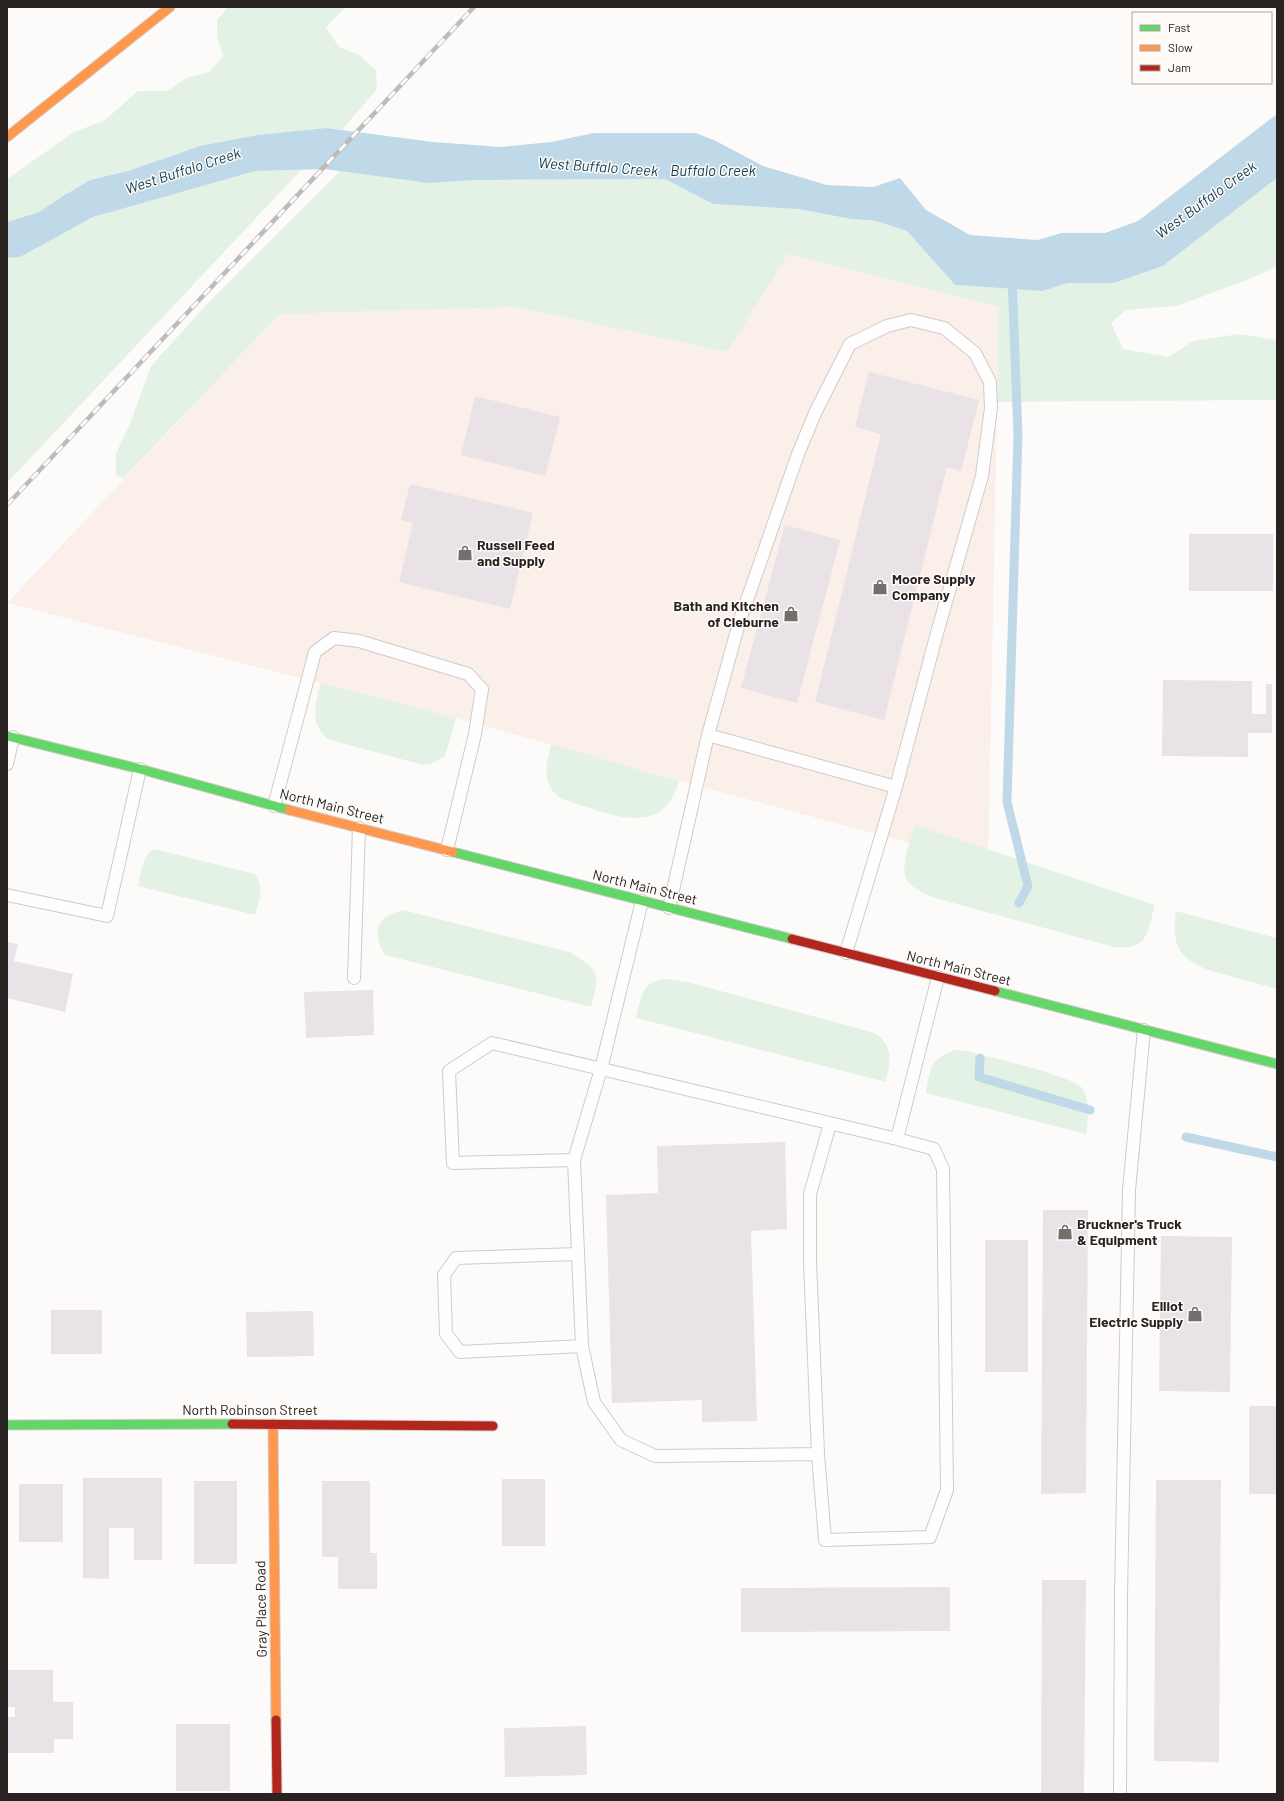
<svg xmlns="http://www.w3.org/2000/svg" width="1284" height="1801" viewBox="0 0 1284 1801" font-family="Barlow,sans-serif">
<rect width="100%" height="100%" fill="#fdfbfa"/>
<path fill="#faefe9" d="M788 254 999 307 988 864 713 790 456 718 7 603 280 314 516 307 726 352Z"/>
<path fill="#e4f2e5" d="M228 7H346L326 27 339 47 359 55 376 70 377 89 342 130 326 128 257 135 200 146 131 170 90 180 63 196 39 212 7 222V179L74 132 105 120 138 91H167L186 78 209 72 223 56 217 37V20Z
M302 169 8 482 7 483V258L20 257 93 217 139 202 255 171Z
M340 171 429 183 475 180 665 179 713 204 798 209 851 219 876 221 907 231 955 285 1043 291 1068 283H1114L1163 266 1277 178V266L1252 278 1177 306 1126 310 1111 323 1123 349 1169 357 1193 341 1239 334 1277 340V400L997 402 999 307 788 254 727 352 516 307 280 314 123 479 116 475V453L130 424 151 366 208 303Z
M321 683 456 718 445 756 431 764 423 765 327 739C309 720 315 706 321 683Z
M551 744 679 781C663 842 604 812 562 799 541 786 546 765 551 744Z
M915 825 1155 905C1147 932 1149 951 1114 947L935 898C926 894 915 890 908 882 898 870 911 838 915 825Z
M154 849 255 874C265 886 259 901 255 915L138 886C141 874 142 855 154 849Z
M403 910 570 952C599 971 601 971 591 1007L385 955C371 931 376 917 403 910Z
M1176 911 1277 938V989C1260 984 1243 980 1226 975 1188 965 1169 955 1176 911Z
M667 979 688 982 875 1033C895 1048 890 1060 886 1082L636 1018C641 997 642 980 667 979Z
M954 1050 967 1051C985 1056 1075 1076 1083 1089 1090 1101 1088 1121 1086 1134L926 1093C930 1068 930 1060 954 1050Z"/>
<path fill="#c0d9e8" d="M1277 114V178L1163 266 1114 283H1068L1043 291 955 285 907 231 876 221 851 219 798 209 713 204 665 179 475 180 429 183 324 169 255 171 93 217 20 257 7 258V222L39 212 63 196 90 180 131 170 200 146 257 135 326 128 433 142 501 147 551 142 594 133H696L716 141 763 166 827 185 873 187 900 178 926 210 970 235 1038 240 1061 233H1105L1138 221Z"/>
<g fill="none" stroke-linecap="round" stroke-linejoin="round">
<path stroke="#c0d9e8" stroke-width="9" d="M1012 277 1018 435 1007 802 1028 886 1019 903
M980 1058 979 1077 1090 1110
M1186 1137 1277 1157"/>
</g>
<path fill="#e9e2e6" d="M869 372 979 400 961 471 947 467 884 720 815 702 881 434 855 427Z
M475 396 560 417 545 476 461 455Z
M410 484 533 513 510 609 399 582 413 523 401 520Z
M785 525 840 540 797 703 741 688Z
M1189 534H1273V591H1189Z
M1163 680 1252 681V714H1266V684H1272V733H1248V757L1162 756Z
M7 942 18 944 14 961 73 974 65 1012 7 998Z
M373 990 374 1035 306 1038 304 992Z
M785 1142 787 1229 751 1231 757 1421 702 1422V1400L612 1403 606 1195 658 1193 657 1146Z
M1043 1210H1088L1086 1493 1041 1494Z
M1161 1236 1232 1237 1230 1392 1159 1391Z
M985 1240H1028V1372H985Z
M51 1310H102V1354H51Z
M313 1311 314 1356 247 1357 246 1312Z
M1249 1406H1277V1494H1249Z
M83 1478H162V1560H134V1528H109V1579L83 1578Z
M502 1479H545V1546H502Z
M1156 1480H1221L1219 1762 1154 1761Z
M194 1481H237V1564H194Z
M322 1481H370V1553H377V1589H338V1557H322Z
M19 1484H63V1542H19Z
M1042 1580H1086L1084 1794H1041Z
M950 1587V1631L741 1632V1588Z
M7 1670H53V1702H73V1739H54V1753H7V1717H15V1707H7Z
M176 1724H230V1791H176Z
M586 1726 587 1775 505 1777 504 1728Z"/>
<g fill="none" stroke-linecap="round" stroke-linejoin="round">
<defs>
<path id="lane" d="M708 735 896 787
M7 764 13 737
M274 806 315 652 334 638 359 641 468 674 482 689 475 734 447 850
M7 895 107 916 140 769
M669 908 708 735 739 623 798 454 816 411 850 344 887 326 911 320 944 328 975 353 990 382 991 408 982 476 937 633 896 787 846 953
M354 978 359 828
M574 1160 601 1069 642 901
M577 1254 456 1258 444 1275 446 1334 460 1352 582 1346 574 1160 453 1163 449 1071 492 1043 897 1139 938 977
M582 1346 594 1402 621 1440 655 1456 818 1454 825 1540 930 1537 947 1490 943 1169 934 1149 897 1139
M818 1454 810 1262V1194L830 1124
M1120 1794 1121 1594 1129 1190 1144 1030"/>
<path id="fast" d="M7 736 140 769 289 810
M453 852 792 939
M995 991 1277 1064
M7 1425 232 1424"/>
<path id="slow" d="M7 137 170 7
M289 810 453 852
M273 1424 276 1720"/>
<path id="jam" d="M792 939 995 991
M232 1424 493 1426
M276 1720 277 1794"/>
</defs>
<use href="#lane" stroke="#cfcbc9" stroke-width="14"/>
<use href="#fast" stroke="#cfcbc9" stroke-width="11"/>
<use href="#slow" stroke="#cfcbc9" stroke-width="11"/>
<use href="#jam" stroke="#cfcbc9" stroke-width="11"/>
<use href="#lane" stroke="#fffefe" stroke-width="12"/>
<use href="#fast" stroke="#63d668" stroke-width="9"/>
<use href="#slow" stroke="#ff974d" stroke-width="9"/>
<use href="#jam" stroke="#b3261e" stroke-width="9"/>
<defs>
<path id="rail" d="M7 505 474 7"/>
</defs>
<use href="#rail" stroke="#bdbcbc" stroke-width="4.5"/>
<use href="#rail" stroke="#fefbf9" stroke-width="3" stroke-dasharray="9" stroke-linecap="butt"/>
</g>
<defs>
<symbol id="shop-bare" viewBox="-9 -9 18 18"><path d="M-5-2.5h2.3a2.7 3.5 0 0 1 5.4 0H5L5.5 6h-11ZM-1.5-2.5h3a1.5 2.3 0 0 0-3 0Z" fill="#736f6c" stroke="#fefbf9" stroke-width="2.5" paint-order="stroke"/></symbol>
</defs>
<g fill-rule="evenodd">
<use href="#shop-bare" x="454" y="542" width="22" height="22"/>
<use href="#shop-bare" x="869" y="576" width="22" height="22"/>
<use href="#shop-bare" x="780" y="603" width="22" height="22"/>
<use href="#shop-bare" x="1054" y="1221" width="22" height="22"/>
<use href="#shop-bare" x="1184" y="1303" width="22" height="22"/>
</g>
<g text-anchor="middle" stroke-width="3" stroke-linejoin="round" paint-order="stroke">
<g font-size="14" font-weight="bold" fill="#282320" stroke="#fefbf9" text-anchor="start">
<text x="477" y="550">Russell Feed<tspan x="477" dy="16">and Supply</tspan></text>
<text x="892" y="584">Moore Supply<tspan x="892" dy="16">Company</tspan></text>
<text x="779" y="611" text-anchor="end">Bath and Kitchen<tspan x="779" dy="16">of Cleburne</tspan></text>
<text x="1077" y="1229">Bruckner's Truck<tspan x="1077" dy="16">&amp; Equipment</tspan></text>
<text x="1183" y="1311" text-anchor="end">Elliot<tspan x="1183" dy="16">Electric Supply</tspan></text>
</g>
<g font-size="14" fill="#282320" stroke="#fefbf9">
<text transform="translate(332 806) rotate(14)" y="5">North Main Street</text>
<text transform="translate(645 887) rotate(14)" y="5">North Main Street</text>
<text transform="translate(959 968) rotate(14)" y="5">North Main Street</text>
<text x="250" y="1415">North Robinson Street</text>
<text transform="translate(261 1609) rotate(-91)" y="5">Gray Place Road</text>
</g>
<g font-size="15" font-style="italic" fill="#103e56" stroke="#fefbf9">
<text transform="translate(598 167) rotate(4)" y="5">West Buffalo Creek</text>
<text transform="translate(183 171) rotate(-18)" y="5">West Buffalo Creek</text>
<text x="713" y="176">Buffalo Creek</text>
<text transform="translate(1206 200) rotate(-36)" y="5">West Buffalo Creek</text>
</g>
</g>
<rect width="1284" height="1801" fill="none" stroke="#282320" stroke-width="16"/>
<rect x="1132" y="12" width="140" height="72" fill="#fefbf9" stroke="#a8a5a2"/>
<rect x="1140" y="25" width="20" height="6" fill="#63d668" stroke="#a8a5a2"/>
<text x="1168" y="32" font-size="12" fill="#282320">Fast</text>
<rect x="1140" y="45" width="20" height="6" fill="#ff974d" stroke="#a8a5a2"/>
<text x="1168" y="52" font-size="12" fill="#282320">Slow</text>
<rect x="1140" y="65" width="20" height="6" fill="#b3261e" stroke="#a8a5a2"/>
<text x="1168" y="72" font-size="12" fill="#282320">Jam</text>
</svg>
